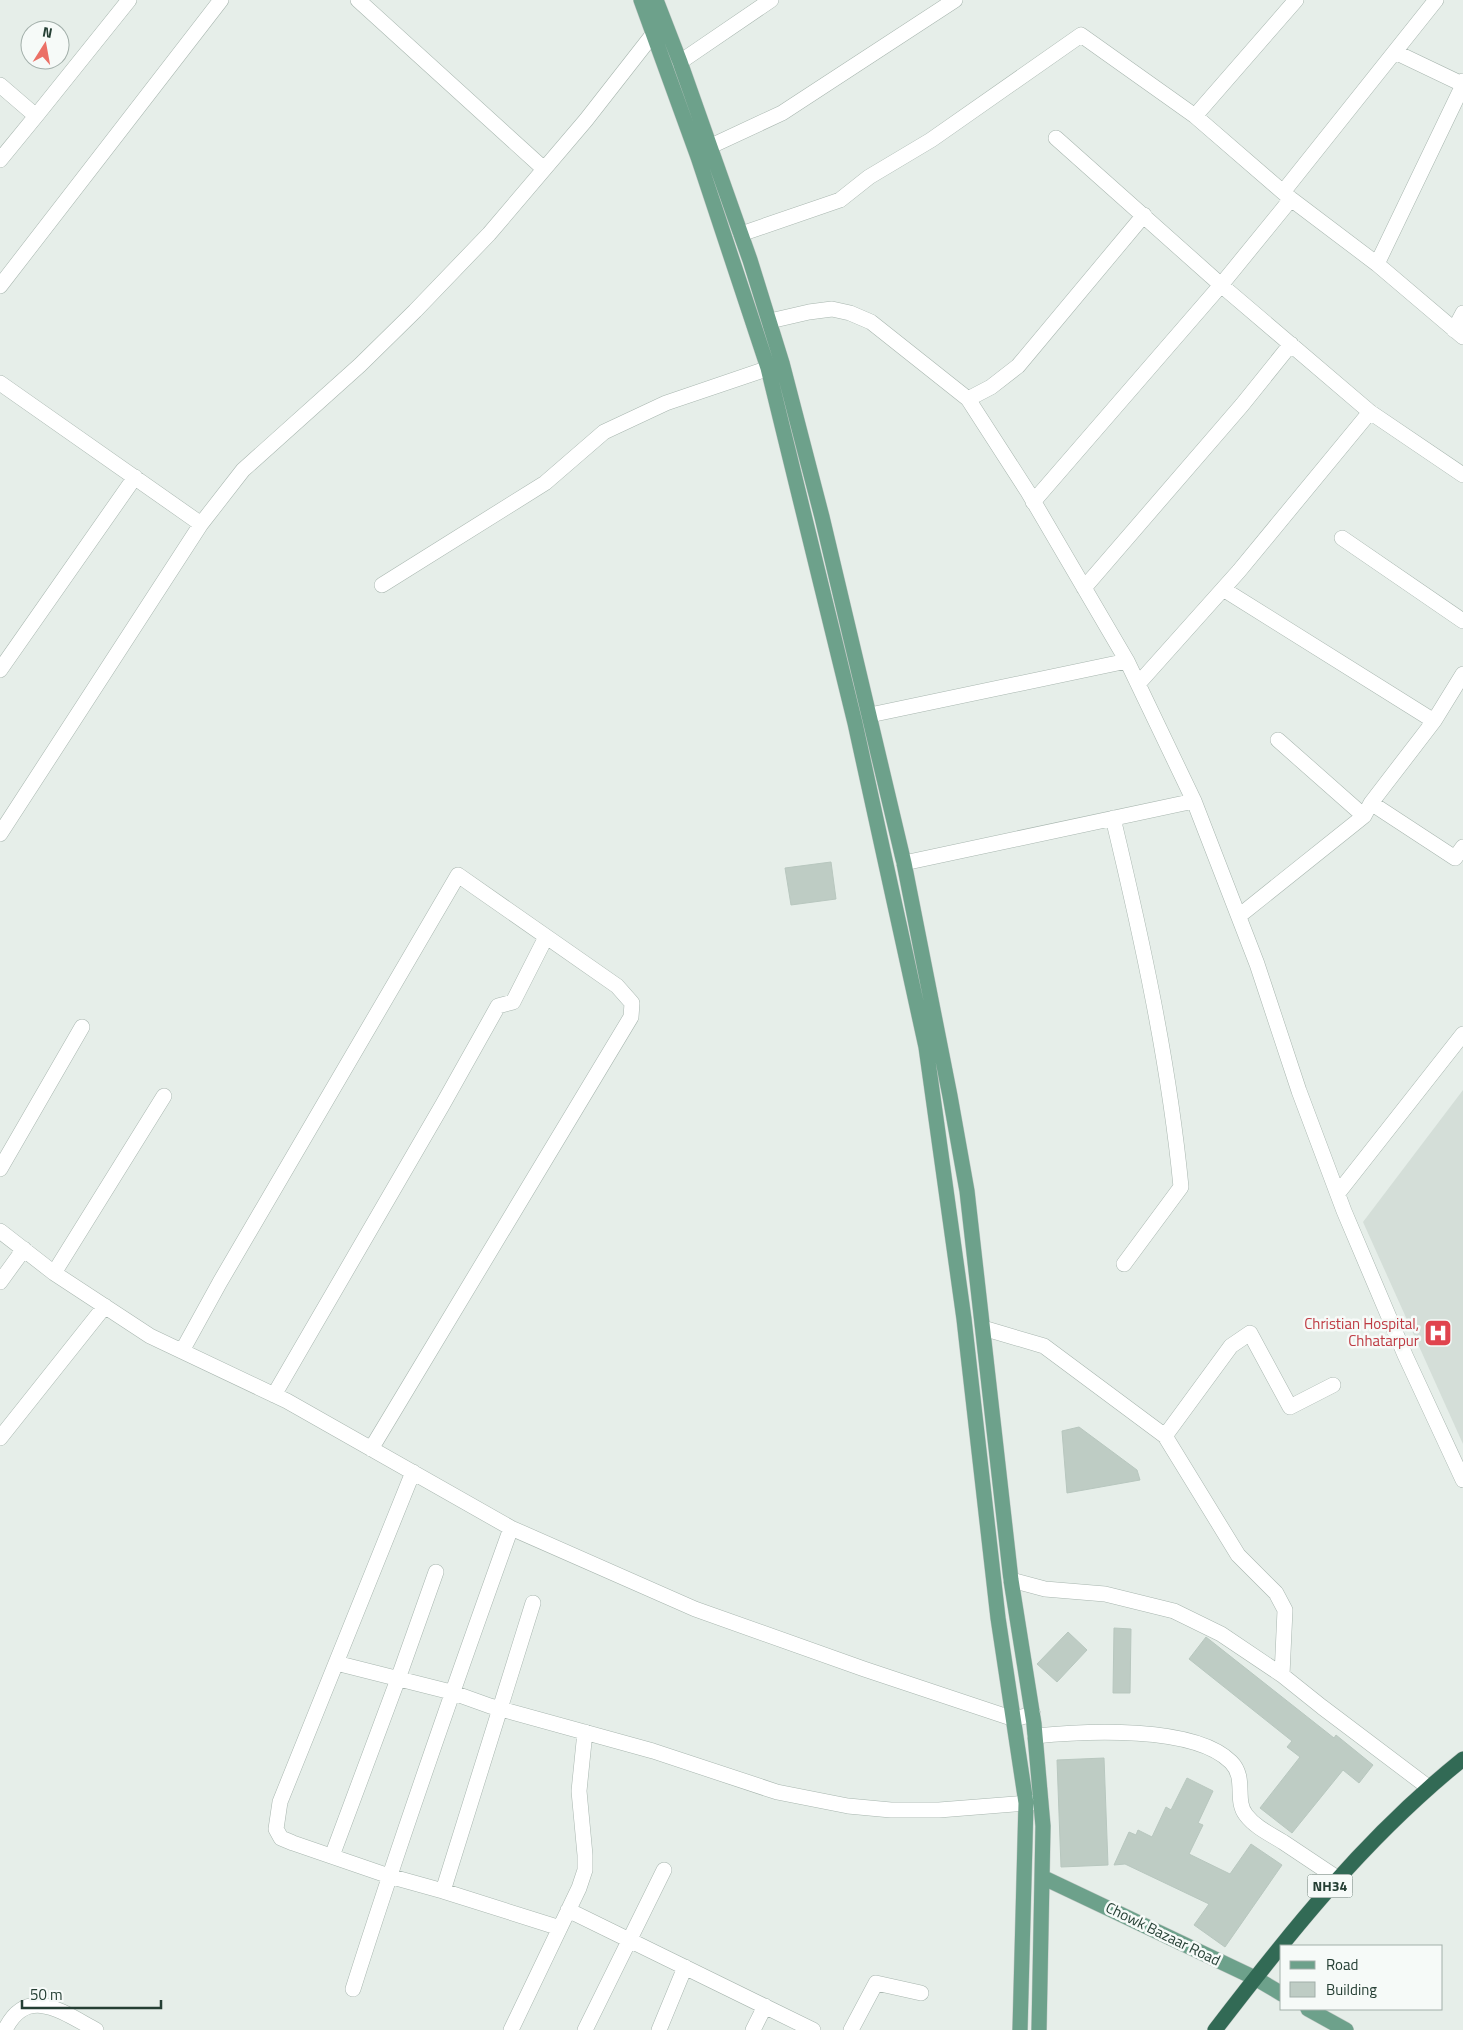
<svg xmlns="http://www.w3.org/2000/svg" width="1463" height="2030" viewBox="0 0 1463 2030" font-family="'Titillium Web',sans-serif">
<rect width="100%" height="100%" fill="#e6eee9"/>
<path fill="#d4ded8" d="M1463 1090V1444L1363 1222Z"/>
<path fill="#beccc4" stroke="#b8c7bf" d="M831 862 836 899 791 905 785 868Z
M1079 1427 1137 1470 1140 1480 1067 1493 1062 1431Z
M1114 1628 1131 1629 1130 1693H1113Z
M1068 1632 1087 1650 1057 1682 1037 1664Z
M1206 1637 1334 1738 1336 1735 1373 1765 1359 1783 1343 1770 1292 1833 1260 1808 1300 1757 1287 1747 1292 1741 1189 1659Z
M1104 1758 1108 1865 1061 1867 1057 1760Z
M1187 1778 1213 1791 1198 1823 1203 1825 1189 1854 1230 1874 1251 1844 1282 1865 1225 1947 1194 1925 1209 1904 1125 1864 1114 1865 1129 1832 1136 1835 1138 1830 1152 1837 1166 1807 1171 1810Z"/>
<g fill="none" stroke-linecap="round" stroke-linejoin="round">
<defs>
<path id="minor" d="M358 0 544 169
M1395 52 1462 84 1463 81
M680 62 771 0
M0 85 36 116 0 160
M36 116 129 0
M1195 116 1296 0
M1056 138 1221 285 1291 199
M709 147 782 113 955 0
M1283 192 1436 0
M741 234 840 200 869 177 931 140 1081 35 1195 116 1291 199 1377 264 1463 337
M1377 264 1463 85
M0 286 221 0
M770 321 809 312 832 309 850 313 871 322 968 399 1028 492 1127 661 1194 801 1257 964 1299 1091 1344 1211 1405 1355 1463 1480
M1454 330 1463 313
M0 383 201 524 0 834
M968 399 991 387 1018 366 1144 215
M1033 502 1221 285 1370 412 1463 475
M201 524 243 470 360 365 415 311 489 234 586 120 654 33
M1342 538 1463 621
M382 585 545 483 604 432 666 403 781 364
M1084 588 1242 405 1291 344
M1223 589 1434 721 1463 674
M0 670 135 477
M1138 684 1239 571 1370 412
M870 715 1127 661
M1278 740 1364 816 1371 803 1434 721
M1371 803 1455 858 1463 847
M1113 818C1142 939 1169 1062 1181 1187L1124 1264
M904 863 1194 801
M1239 916 1364 816
M0 1169 82 1027
M1338 1193 1463 1034
M0 1231 54 1273 150 1336 287 1401 511 1528 695 1609 864 1669 1014 1719 1033 1714
M54 1273 164 1096
M0 1282 24 1249
M983 1328 1044 1346 1165 1436 1238 1555 1276 1593 1285 1610 1282 1675 1322 1707 1428 1787
M182 1351 220 1282 458 875 617 986 632 1003 631 1017 371 1449
M274 1395 443 1104 498 1006 513 1002 546 937
M1165 1436 1231 1346 1250 1333 1290 1407 1333 1385
M0 1438 105 1306
M413 1472 280 1802 276 1829 281 1838 293 1843 389 1876 443 1891 560 1928
M1011 1580 1045 1589 1105 1594 1174 1611 1221 1634 1282 1675
M336 1663 451 1692 490 1706 653 1751 777 1792 848 1806 891 1810H939L1039 1802
M1035 1736C1084 1731 1194 1725 1231 1762 1247 1778 1234 1800 1246 1815 1255 1827 1270 1834 1283 1842 1301 1854 1319 1866 1337 1878
M332 1856 398 1679 436 1572
M443 1891 533 1603
M568 1910 813 2030
M353 1989C402 1834 456 1681 511 1528
M5 2030C27 1984 64 2013 96 2030
M511 2030 579 1888 585 1870V1855L579 1791 585 1732
M585 2030 664 1870
M659 2030 685 1967
M753 2030 765 2006
M851 2030 876 1983 921 1993"/>
<path id="major" d="M641 0 698 157 768 368 855 723 926 1047 964 1319 998 1618 1026 1803 1020 2030
M656 0 680 62 750 260 782 363 822 517 904 863 950 1096 967 1191 1011 1580 1034 1724 1043 1826 1039 2030
M1042 1877 1255 1978 1282 1994
M1308 2009 1346 2030"/>
<path id="highway" d="M1215 2030C1290 1932 1366 1837 1463 1759"/>
</defs>
<use href="#minor" stroke="#a8b6af" stroke-width="16"/>
<use href="#major" stroke="#c2c9c6" stroke-width="16"/>
<use href="#highway" stroke="#c2c9c6" stroke-width="16"/>
<use href="#minor" stroke="#fff" stroke-width="15"/>
<use href="#major" stroke="#6da18b" stroke-width="15"/>
<use href="#highway" stroke="#326a55" stroke-width="15"/>
</g>
<defs>
<symbol id="hospital-square" viewBox="-11 -11 22 22"><rect x="-9" y="-9" width="18" height="18" rx="4" fill="#e0444e" stroke="#f6faf8"/><path d="M-5-5h3v3.5h4V-5h3V5h-3V1.5h-4V5h-3Z" fill="#fff"/></symbol>
</defs>
<g fill-rule="evenodd">
<use href="#hospital-square" x="1422" y="1317" width="32" height="32"/>
</g>
<g text-anchor="middle" stroke-width="5" stroke-linejoin="round" paint-order="stroke">
<rect fill="#f6faf8" stroke="#64776f" stroke-width="1" x="1307.5" y="1874.5" width="45" height="23" rx="4"/>
<g font-size="14" font-weight="bold" fill="#253f34">
<text x="1330" y="1891">NH34</text>
</g>
<g font-size="15" fill="#be3a42" stroke="#f6faf8" text-anchor="end">
<text x="1419" y="1329">Christian Hospital,<tspan x="1419" dy="17">Chhatarpur</tspan></text>
</g>
<g font-size="15" fill="#253f34" stroke="#f6faf8">
<text transform="translate(1163 1934) rotate(26)" y="5">Chowk Bazaar Road</text>
</g>
</g>
<rect x="1280" y="1945" width="162" height="65" fill="#f6faf8" stroke="#a2afaa"/>
<rect x="1290" y="1961" width="25" height="8" fill="#6da18b" stroke="#a2afaa"/>
<text x="1326" y="1970" font-size="15" fill="#253f34">Road</text>
<rect x="1290" y="1982" width="25" height="15" fill="#beccc4" stroke="#a2afaa"/>
<text x="1326" y="1995" font-size="15" fill="#253f34">Building</text>
<g transform="translate(45 45) rotate(11)"><circle r="24" fill="#f6faf8" stroke="#a2afaa"/>
<path d="M0-4L9 19L0 12L-9 19Z" fill="#eb7066"/>
<text y="-8" font-size="14" font-weight="bold" text-anchor="middle" fill="#253f34">N</text>
</g>
<path d="M22 2000v8h139v-8" fill="none" stroke="#253f34" stroke-width="2.5"/>
<text x="30" y="2000" font-size="15" fill="#253f34" stroke="#f6faf8" stroke-width="4" paint-order="stroke">50 m</text>
</svg>
